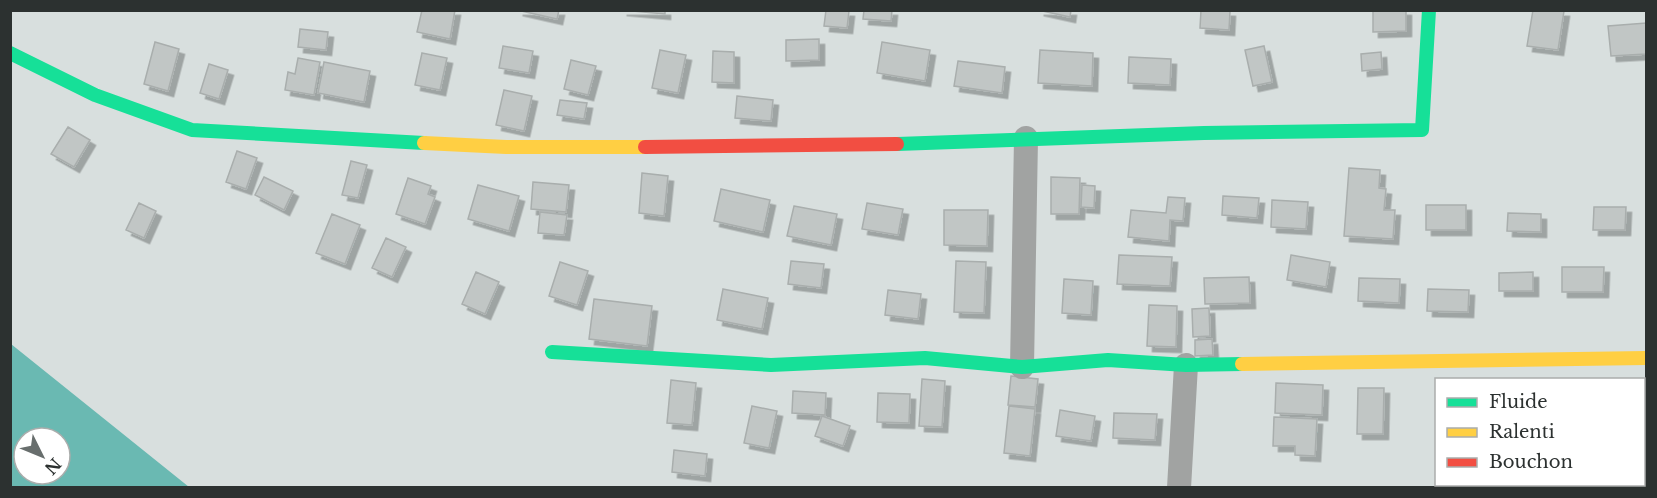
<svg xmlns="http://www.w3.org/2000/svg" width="1657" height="498" viewBox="0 0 1657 498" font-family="'Libre Baskerville',serif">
<defs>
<filter id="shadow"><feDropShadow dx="5.5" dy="5.5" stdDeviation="0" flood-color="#0004"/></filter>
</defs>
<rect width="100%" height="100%" fill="#d8dfde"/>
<path fill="#6ab9b2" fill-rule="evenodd" d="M11 344 189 487H11ZM24 438H60V474H24Z"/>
<path fill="#c1c6c5" stroke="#a9aead" stroke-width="1.5" filter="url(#shadow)" d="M422 10H455L450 39 417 32Z
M517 10H559L557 19Z
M621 10H665V14Z
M826 10 849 11 847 28 824 26Z
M864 10H892L891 21 863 19Z
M1038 10H1071L1070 17Z
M1201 10 1230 11 1229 30 1200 28Z
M1373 10H1406V31L1373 32Z
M1533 10 1564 11 1558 50 1527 46Z
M1646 23V54L1611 56 1608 26Z
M300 29 328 32 326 50 298 47Z
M819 39V60L786 61V40Z
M155 42 179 49 168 91 144 84Z
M882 42 930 50 925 81 877 73Z
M503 46 533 51 529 73 499 68Z
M1264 46 1272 82 1253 86 1245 50Z
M660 50 686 55 678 93 652 88Z
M1040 50 1093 53 1092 86 1038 83Z
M713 51 734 52V83L712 82Z
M1381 52 1382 69 1362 71 1361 54Z
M422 53 447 58 440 90 415 85Z
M1129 57 1171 59 1170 85 1128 83Z
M298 58 320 62 314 95 285 90 288 72 295 74Z
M571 60 596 66 588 95 564 89Z
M958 61 1005 67 1002 93 954 86Z
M324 62 370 71 364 102 318 93Z
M209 64 228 70 219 99 200 93Z
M504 90 532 96 524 131 496 125Z
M737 96 773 100 771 121 735 118Z
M560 100 587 103 584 119 557 115Z
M68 127 90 140 74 167 51 154Z
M237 151 257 158 246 189 226 182Z
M351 161 367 165 358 198 342 195Z
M1349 168 1380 170 1379 188 1386 189 1384 210H1395L1393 239 1344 236Z
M642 173 668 176 664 216 639 213Z
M264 177 293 191 284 210 255 195Z
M1051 177 1080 178 1079 214H1051Z
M408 178 431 186 428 194 435 197 425 224 396 214Z
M533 182 569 185 566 212 531 209Z
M478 185 519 196 509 231 468 219Z
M1082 185 1095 186 1094 208 1081 207Z
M721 189 770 200 763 232 714 221Z
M1223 196 1259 198 1257 218 1222 215Z
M1168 197 1185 198 1183 221 1170 220 1169 241 1128 237 1131 210 1166 213Z
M1272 200 1308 202 1306 229 1271 227Z
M139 203 156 211 144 238 126 230Z
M867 203 903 209 898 235 862 229Z
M1426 205H1466V230H1426Z
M794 206 837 214 831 245 787 236Z
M1594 207H1626L1625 230H1593Z
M944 210H988L987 246 944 245Z
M540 212 567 215 564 235 538 233Z
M1508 213 1541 214V232L1507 231Z
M332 214 360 225 345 264 316 253Z
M386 238 406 247 392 277 372 268Z
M1119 255 1172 257 1170 286 1117 284Z
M1291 255 1330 262 1326 287 1287 280Z
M791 261 824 264 821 288 788 284Z
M956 261 986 262 984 313 954 312Z
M560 262 588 271 577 305 549 296Z
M1562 267H1604L1603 292H1562Z
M476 272 499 282 485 314 462 304Z
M1533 272V291H1499V273Z
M1249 277 1250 303 1205 304 1204 278Z
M1359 278 1400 279 1399 303 1358 301Z
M1064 279 1093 281 1091 315 1062 313Z
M723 289 768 298 762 329 717 320Z
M1428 289 1469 290 1468 312 1427 311Z
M888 290 921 294 918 319 885 315Z
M594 299 652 306 647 346 589 339Z
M1149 305 1177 306 1176 347 1147 346Z
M1209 308 1210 336 1193 337 1192 309Z
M1212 339 1213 355 1195 356V340Z
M1011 376 1038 379 1035 407 1008 405Z
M922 379 945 381 942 427 919 426Z
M671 380 696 383 692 425 667 423Z
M1276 383 1323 385 1322 415 1275 413Z
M1358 388H1384L1383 434H1357Z
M793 391 826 393 825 415 792 413Z
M878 393 910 394 909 423 877 422Z
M752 406 777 411 769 448 744 443Z
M1009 406 1035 409 1030 456 1004 453Z
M1060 410 1095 416 1091 441 1056 436Z
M1114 413 1157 414 1155 440 1113 438Z
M822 416 850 426 843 446 815 436Z
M1274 417 1317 419 1315 456 1295 455V446H1273Z
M674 450 707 454 705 476 672 472Z"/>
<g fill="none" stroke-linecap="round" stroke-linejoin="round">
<path stroke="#a1a3a2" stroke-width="24" d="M1022 367 1026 138
M1179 488 1186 365"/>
<path stroke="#16e098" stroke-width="14" d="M10 53 95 95 192 130 424 143
M897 144 1204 133 1422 130 1429 10
M552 352 771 365 925 358 1022 367 1108 360 1186 365 1242 364"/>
<path stroke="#ffcf43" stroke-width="14" d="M424 143 506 147H645
M1242 364 1646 358"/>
<path stroke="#f24e42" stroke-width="14" d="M645 147 897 144"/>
</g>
<rect width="1657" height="498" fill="none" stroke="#2c3130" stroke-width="24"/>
<rect x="1435" y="378" width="210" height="108" fill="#ffffff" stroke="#abadac" stroke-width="1.5"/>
<rect x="1447" y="398" width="30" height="9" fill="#16e098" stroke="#abadac" stroke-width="1.5"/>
<text x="1489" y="408" font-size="18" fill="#2c3130">Fluide</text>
<rect x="1447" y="428" width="30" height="9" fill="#ffcf43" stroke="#abadac" stroke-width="1.5"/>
<text x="1489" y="438" font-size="18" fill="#2c3130">Ralenti</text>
<rect x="1447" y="458" width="30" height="9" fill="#f24e42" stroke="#abadac" stroke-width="1.5"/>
<text x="1489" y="468" font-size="18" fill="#2c3130">Bouchon</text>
<g transform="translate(42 456) rotate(133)"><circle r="28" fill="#ffffff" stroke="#abadac" stroke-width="1.5"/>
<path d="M0-4.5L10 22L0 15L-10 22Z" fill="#686e6d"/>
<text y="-9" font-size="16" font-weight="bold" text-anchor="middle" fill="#2c3130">N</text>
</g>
</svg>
